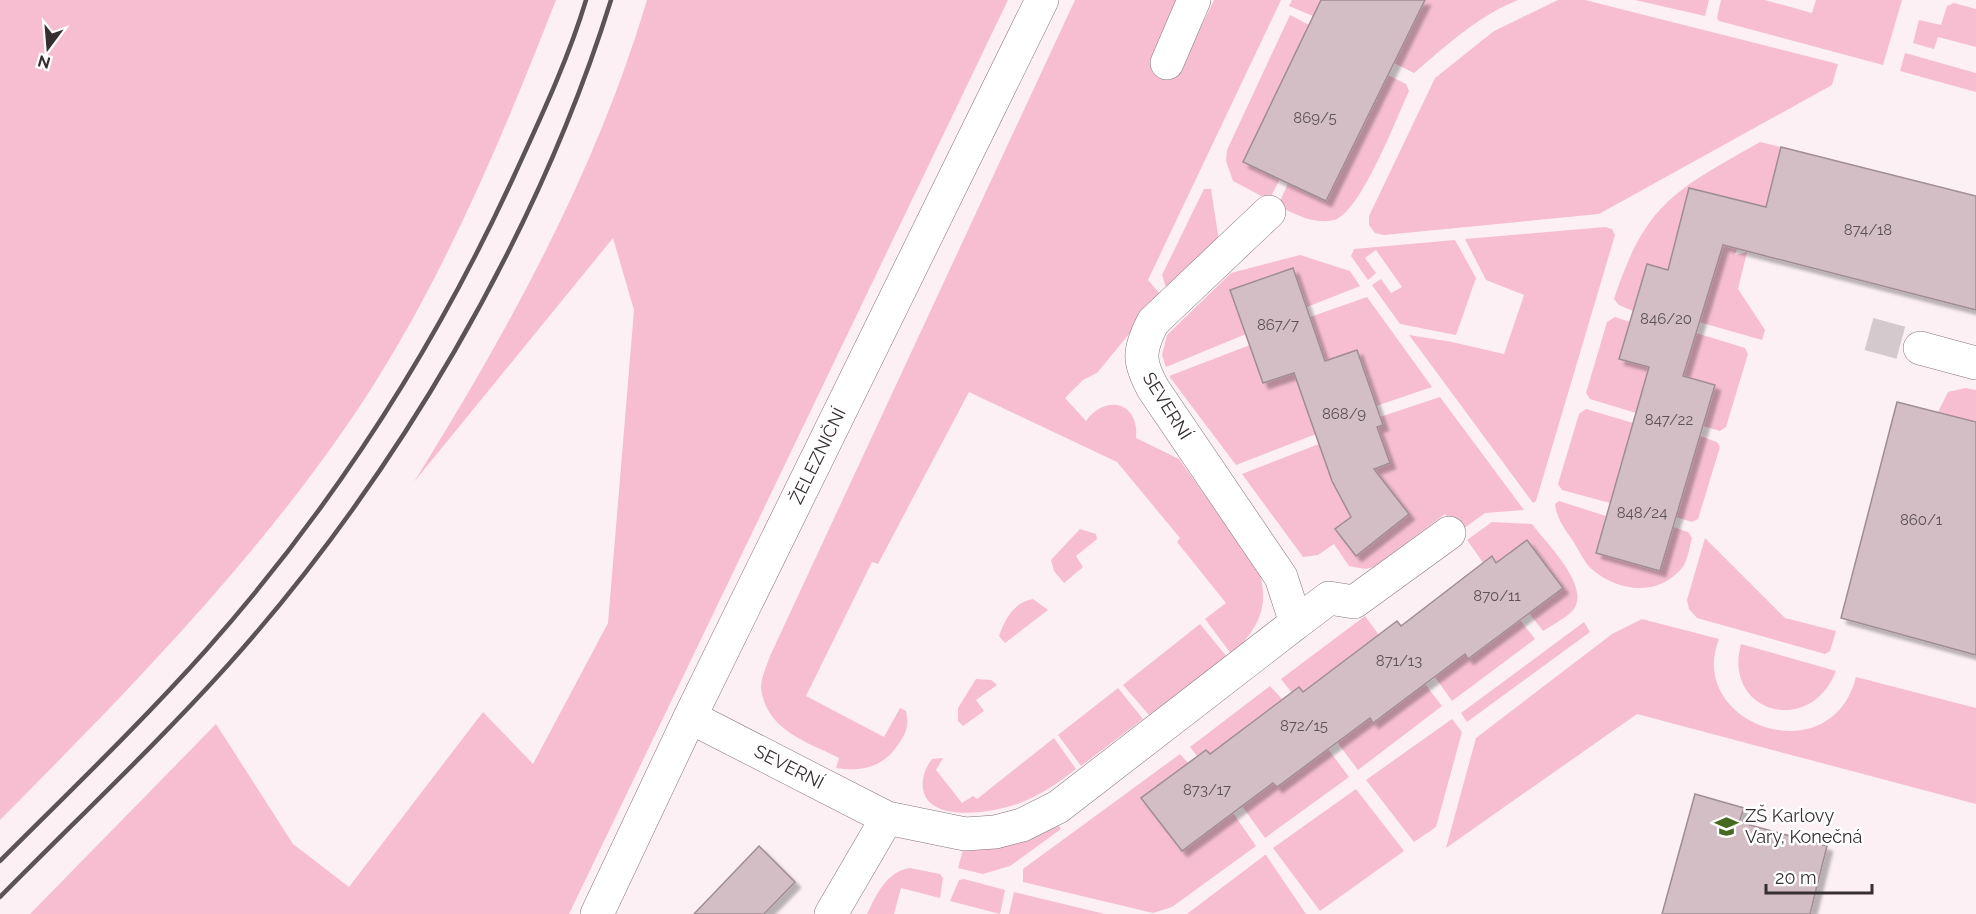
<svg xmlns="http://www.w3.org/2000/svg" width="1976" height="914" viewBox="0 0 1976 914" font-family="Raleway,sans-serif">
<defs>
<filter id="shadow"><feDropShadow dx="5.5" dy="5.5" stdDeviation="1.5" flood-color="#0004"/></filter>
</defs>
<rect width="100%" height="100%" fill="#fcf0f4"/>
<path fill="#f7bed2" d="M0 0H556C498 148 436 297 345 428 245 572 123 696 0 820Z
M647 0H1008L569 914H30L216 724 293 844 349 887 483 712 533 764 608 623 634 310 613 238 414 482C508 331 596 172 647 0Z
M1075 0H1181L1150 65 1178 74 1214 0H1281L1148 280 1161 295 1097 373 1083 380 1065 398 1086 421C1106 393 1140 403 1136 438L1179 459 1259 571C1270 608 1258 628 1232 655L1205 619 1226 603 1177 542 1180 538 1117 462 969 392 878 564 872 562 806 696 884 737 900 708 906 711C909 723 907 732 900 742 884 767 864 772 836 768L839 758C807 742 765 730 761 687 761 678 767 665 770 656Z
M1292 0H1321L1313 16 1289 6Z
M1425 0H1518C1478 16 1447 45 1414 73L1394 63Z
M1558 0H1585L1838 64 1832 85 1599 214 1384 235 1375 233 1369 225V216L1435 78 1494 31Z
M1635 0H1709L1705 16Z
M1721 0H1765L1812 13 1816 0H1902L1883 65 1719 21 1717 18Z
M1954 3 1976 9V47L1938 37 1934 49 1913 43 1919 20 1941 25 1947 6Z
M1290 15 1309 25 1243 161 1280 179 1269 200 1233 181 1226 161 1227 150Z
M1905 53 1976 73V92L1900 71Z
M1388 75 1406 84 1409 91C1397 117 1360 214 1334 220 1313 225 1296 214 1278 206L1288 183 1326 201Z
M1760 142 1781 147 1766 207 1689 188 1678 233 1737 249 1735 255 1747 252 1738 289 1765 330 1762 340 1699 322 1711 283 1648 264 1633 311 1619 305 1614 299C1646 202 1676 190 1760 142Z
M1204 189H1211L1219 241 1167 291 1162 275Z
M1605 227 1612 229 1615 235 1536 501 1533 503 1409 335 1452 342 1504 354 1524 295 1486 280 1465 239Z
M1455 240 1476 278 1456 335 1400 324 1372 285 1381 279 1391 293 1402 287 1376 250 1365 258 1376 273 1368 280 1351 256 1354 249Z
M1300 255 1350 271 1360 286 1307 307 1293 268 1231 290 1246 334 1166 367 1162 355 1167 335 1231 273Z
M1367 297 1432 387 1376 406 1357 350 1325 361 1310 317Z
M1615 317 1630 322 1619 359 1649 367 1636 413 1590 399 1586 393 1607 322Z
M1696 333 1745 348 1748 354 1726 427 1720 431 1703 426 1715 385 1683 376Z
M1250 345 1263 383 1294 373 1316 434 1236 465 1169 376Z
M1965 388 1976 390V422L1938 412 1948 392Z
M1440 397 1524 510 1485 513 1459 532 1445 514 1374 567 1365 569 1349 566 1334 544 1318 555 1303 557 1242 474 1319 444 1332 481 1389 464 1377 427 1383 425 1380 417Z
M1586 409 1633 423 1610 503 1562 490 1558 484 1579 414Z
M1700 436 1717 442 1720 447 1698 519 1692 522 1676 517Z
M1559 501 1606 516 1596 553 1659 571 1673 527 1688 532 1692 538C1689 547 1688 562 1681 569 1658 596 1620 592 1594 571 1585 565 1579 550 1573 541 1564 528 1557 519 1555 504Z
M1492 522 1532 524C1546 543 1590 585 1574 609 1568 617 1552 625 1543 631L1529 613 1563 588 1527 540 1496 563 1493 557 1484 564 1467 540Z
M1080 529 1096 534 1097 539 1076 556 1083 567 1064 583 1054 571 1051 560Z
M1705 538 1785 618 1836 631 1830 651 1825 654 1697 618 1689 609 1687 600Z
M1033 599 1048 610 1005 643 999 636C1005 619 1014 602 1033 599Z
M1365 616 1379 635 1303 692 1299 687 1292 693 1281 679Z
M1642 619 1719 639C1685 724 1831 776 1856 677L1976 708V804L1637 714 1446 848 1476 738 1612 634Z
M1520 620 1535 639 1452 701 1435 677 1465 654 1469 658Z
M1584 622 1590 632 1467 722 1461 713Z
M1200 624 1227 657 1149 715 1123 685Z
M1741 644 1836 671C1810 738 1722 712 1741 644Z
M976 679 991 680 997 685 976 700 984 711 963 726 958 721V708Z
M1425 684 1442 706 1358 770 1337 742 1370 718 1374 723Z
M1270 686 1282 699 1210 754 1206 750 1197 756 1190 747Z
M1118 688 1143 719 1081 766 1058 735Z
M1452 719 1462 732 1436 827 1414 842 1366 780Z
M1054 738 1076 769C1058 783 1038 797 1017 804 994 812 934 823 924 793 920 782 925 768 932 759L943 758 936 770 962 803 973 796 977 799Z
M1328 749 1349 777 1265 838 1242 806 1273 783 1277 787Z
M1180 754 1188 763 1142 798 1181 851 1233 813 1256 846 1172 907 1153 913 1023 882V869Z
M1356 789 1404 851 1320 911 1273 848Z
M1058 825 1061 829 1010 866 983 874 958 868 963 850 1020 842Z
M1266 855 1306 914H1187L1265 855Z
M910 868 940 874 943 878 940 898 901 888 894 914H867C876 895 887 871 910 868Z
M964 879 1005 890 1000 914 950 901 959 880Z
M1014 892 1105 914H1009Z"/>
<path fill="#d2bec4" stroke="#a08d93" stroke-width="1.5" filter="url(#shadow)" d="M1321 0H1425L1326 201 1243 162Z
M1781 147 1976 196V310L1723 245 1683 376 1715 385 1660 571 1596 553 1649 367 1619 359 1647 264 1668 270 1689 188 1766 207Z
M1293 268 1325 361 1357 350 1383 425 1377 427 1390 463 1374 469 1409 514 1356 556 1335 529 1351 517 1332 481 1294 373 1263 383 1230 290Z
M1897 402 1976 422V655L1841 618Z
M1527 540 1563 588 1468 659 1465 654 1373 723 1370 718 1277 787 1273 783 1182 851 1141 798 1206 750 1210 754 1299 687 1303 692 1397 621 1401 626 1492 556 1496 563Z
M1695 794 1744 808 1739 822 1827 846 1810 914H1662Z
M759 846 795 882 764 914H694Z"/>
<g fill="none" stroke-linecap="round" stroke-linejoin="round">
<path stroke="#d4c9cd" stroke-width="33" stroke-dasharray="33 16" stroke-linecap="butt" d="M1869 334 1920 348"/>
<defs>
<path id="minor" d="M1167 63 1194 0
M1920 348 1976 363
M1296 623 1329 598 1354 602 1449 533
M690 717 887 818 965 834 995 832 1022 825 1058 807 1296 623 1281 577 1154 390C1138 362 1138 351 1153 322L1269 212
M597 914 690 717 1042 0
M831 914 887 818"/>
</defs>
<use href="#minor" stroke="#87757b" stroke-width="34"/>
<use href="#minor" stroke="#fff" stroke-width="33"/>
<path stroke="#5b5356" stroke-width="4.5" d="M0 861C70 791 141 723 207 649 333 507 435 348 514 176 540 119 568 60 586 0
M0 897C76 820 156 745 228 665 394 480 537 237 611 0"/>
</g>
<defs>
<symbol id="school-bare" viewBox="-9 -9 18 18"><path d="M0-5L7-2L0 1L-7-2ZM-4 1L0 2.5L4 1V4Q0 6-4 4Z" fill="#476a22" stroke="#fff" stroke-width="2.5" paint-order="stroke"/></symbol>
</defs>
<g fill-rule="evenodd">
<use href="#school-bare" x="1710" y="810" width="33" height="33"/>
</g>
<g text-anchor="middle" stroke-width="5" stroke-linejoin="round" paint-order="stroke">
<g font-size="15" fill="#5d5356">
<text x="1315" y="123">869/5</text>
<text x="1868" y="235">874/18</text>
<text x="1666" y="324">846/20</text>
<text x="1278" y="330">867/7</text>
<text x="1344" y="419">868/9</text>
<text x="1669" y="425">847/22</text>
<text x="1642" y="518">848/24</text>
<text x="1921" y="525">860/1</text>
<text x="1497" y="601">870/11</text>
<text x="1399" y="666">871/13</text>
<text x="1304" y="731">872/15</text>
<text x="1207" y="795">873/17</text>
</g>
<g font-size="18" fill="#362f31" stroke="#fff">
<text transform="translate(1167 406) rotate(58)" y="6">SEVERNÍ</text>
<text transform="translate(818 456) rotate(-64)" y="6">ŽELEZNIČNÍ</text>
<text transform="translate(789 767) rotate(27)" y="6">SEVERNÍ</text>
</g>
<g font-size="18" fill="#362f31" stroke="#fff" text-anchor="start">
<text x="1745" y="822">ZŠ Karlovy<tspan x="1745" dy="21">Vary, Konečná</tspan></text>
</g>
</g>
<g transform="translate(48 48) rotate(196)" stroke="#ffffff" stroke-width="4.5" paint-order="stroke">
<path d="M0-4.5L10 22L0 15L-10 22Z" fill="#362f31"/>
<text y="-9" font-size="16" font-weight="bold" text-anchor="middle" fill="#362f31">N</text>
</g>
<path d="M1766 884v9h106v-9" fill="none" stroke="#362f31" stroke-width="3"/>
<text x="1775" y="884" font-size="18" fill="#362f31" stroke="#ffffff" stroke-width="4.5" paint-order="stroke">20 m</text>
</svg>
